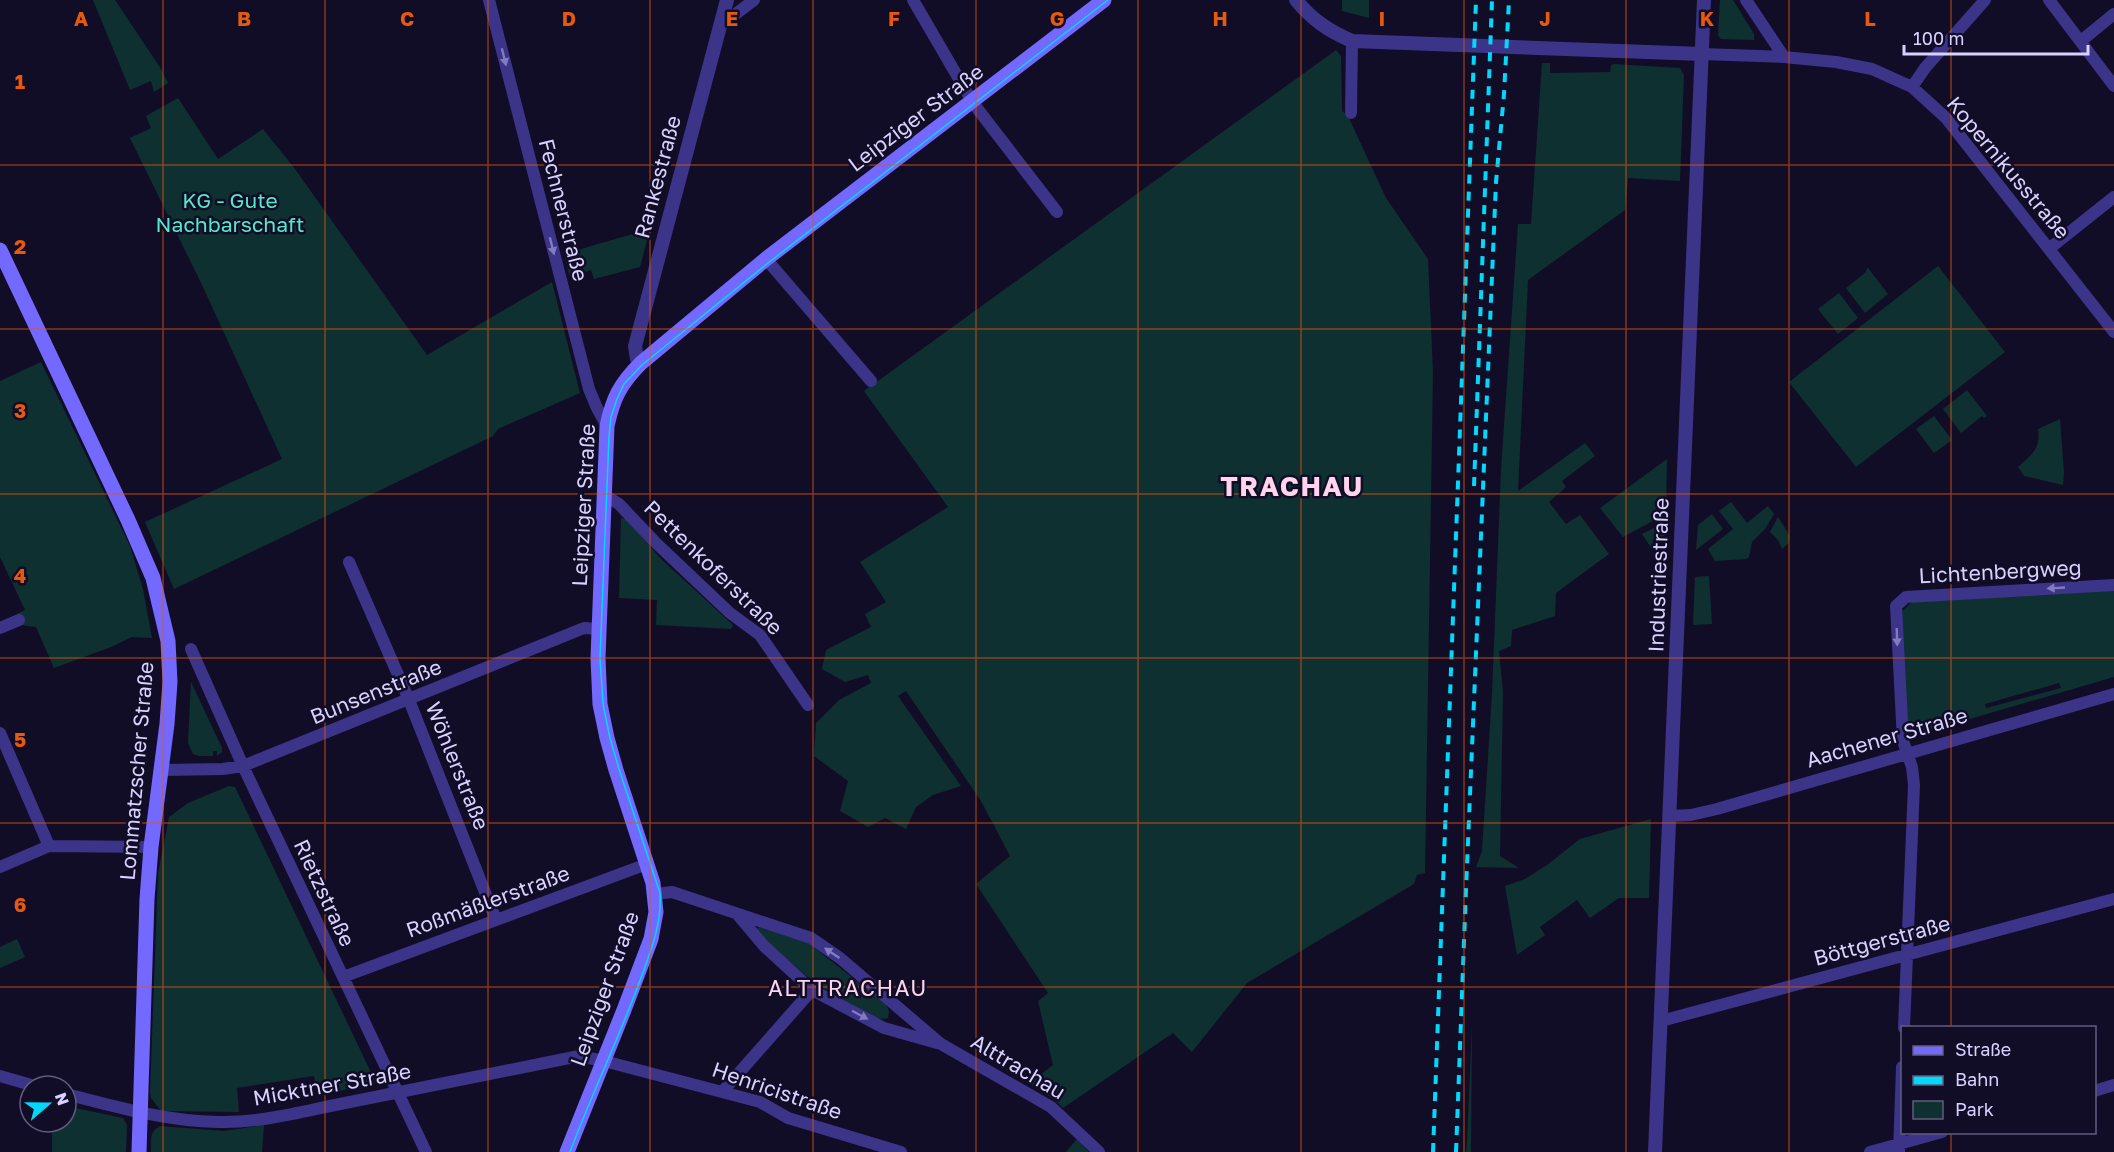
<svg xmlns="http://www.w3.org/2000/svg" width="2114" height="1152" viewBox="0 0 2114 1152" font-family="'Golos Text',sans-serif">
<rect width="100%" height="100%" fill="#120d26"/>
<path fill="#0f3031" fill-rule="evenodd" d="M93 0H115L161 69 168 83 154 92 151 81 130 90Z
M1342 0H1369V18L1342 11Z
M1720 0H1733L1754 34V40L1721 39 1718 35Z
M1336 50 1341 56 1342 111 1348 116 1386 198 1428 259 1433 373 1425 873 1417 875 1414 884 1247 983 1192 1052 1173 1033 1063 1108 1055 1100 1029 1083 1053 1065 1038 1001 1048 993 976 884 1010 856 981 801 906 691 898 696 961 786 933 795 916 807 906 829 885 818 868 827 840 811 848 781 814 756 816 723 839 700 871 683 868 675 845 682 822 669 826 650 871 627 865 614 886 602 860 562 948 507 864 391Z
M1542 63H1550V73L1610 72 1611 65 1614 64 1680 68 1684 75 1680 181 1628 178 1625 210 1528 280 1518 491 1585 443 1595 456 1562 481 1566 487 1549 502 1566 524 1580 515 1609 554 1556 593 1555 616 1512 630 1511 646 1499 651 1503 692 1500 856 1519 868 1476 867 1482 851 1492 694 1501 470 1518 224H1531Z
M178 98 218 159 263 129 295 169 427 355 552 282 580 393 498 429 493 436 174 589 145 522 282 459 203 287 130 138 151 128 146 116Z
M650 229 640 267 594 279 591 270 570 277 564 254Z
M1938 266 2005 352 1856 467 1789 382Z
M1868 268 1888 294 1865 313 1846 288 1866 272V270Z
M1839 293 1858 318 1838 334 1818 309Z
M41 362 130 546 143 589 152 638 132 637 111 647 54 668 36 627 21 625 17 614 25 610 0 557V381Z
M1967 390 1987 416 1984 418 1982 416 1961 433 1943 409Z
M1934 416 1952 440 1934 453 1916 429Z
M2060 419 2064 473 2063 485 2024 476 2018 467C2032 454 2041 449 2038 429Z
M1667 459 1666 514 1623 537 1600 508Z
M1731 502 1747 523 1768 506 1774 514 1765 529 1752 542 1749 557 1746 559 1715 561 1708 549 1733 529 1719 511Z
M1712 514 1723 529 1696 550 1698 525Z
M1778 517 1790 536 1788 544 1782 549 1778 540 1770 532Z
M621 518 627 519 660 558 733 625 731 629 656 625 657 600 619 598Z
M1665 522 1664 538 1653 539 1652 549 1642 534Z
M1709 576 1712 624 1693 625 1695 577Z
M2114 589V677L1908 737 1899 614 1914 600ZM2059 683 2061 688 1986 708 1985 704Z
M191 682 222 748V752L217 756V751H213V756H199L193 754 188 743Z
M229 786 235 787 376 1083 317 1096 314 1076 237 1088 239 1112 161 1111 151 1098 150 1092 158 874 169 817 188 803Z
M1651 819 1649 898H1619L1590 918 1577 900 1540 927 1545 935 1517 955 1505 886 1525 879 1547 865 1580 839Z
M759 927 808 943 885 1003 889 1011 888 1018 884 1019 875 1018 816 984 758 934 756 930Z
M17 939 25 957 0 968V947Z
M1472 1025 1471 1152H1466L1467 1141Z
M66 1106 123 1118 127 1125 126 1152H52V1122H66Z
M264 1125 262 1152H151C151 1141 149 1132 160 1126L224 1131Z
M1077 1139 1089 1152H1066Z"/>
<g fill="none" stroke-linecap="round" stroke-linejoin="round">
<path stroke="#3b3489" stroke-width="12" d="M489 0 589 389 597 408 607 426
M913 0 973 103 1057 212
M1746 0 1784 57
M2049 0 2114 86
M720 26 754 0
M2081 41 2114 14
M1702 54 1784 57 1836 62 1872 69 1912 87 1946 118 2114 332
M1912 87 1925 68 1985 0
M1351 113 1352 41
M2050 248 2114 197
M766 259 871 381
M604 495 619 504 655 542 730 613 760 635 808 705
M349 562 409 700 496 920
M0 628 19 620
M191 649 243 766 426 1152
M0 733 49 846
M162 770 223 769 243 766 584 628 599 629
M1670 816 1691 815 1717 809 2114 694
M0 867 49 846 151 847
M656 894 672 892 811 938 840 958 941 1044 1051 1107 1099 1152
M737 914 764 946 812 990 884 1028 937 1043
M343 977 647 864
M1661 1021 2114 899
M1904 1028 1914 785 1912 767 1903 741 1896 606 1906 597 2114 585
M0 1076 35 1086
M723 1091 812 990
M2094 1091 2114 1085
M66 1094C116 1107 166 1121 219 1122 261 1123 304 1111 345 1103 423 1088 501 1072 579 1056L604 1061 760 1102 788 1118 901 1152
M1870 1152 1942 1132
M1899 1152 1902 1067"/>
<path stroke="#3b3489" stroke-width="14" d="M1296 0C1312 20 1329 31 1352 41L1702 54
M641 363 637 359 635 346 727 0
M1655 1152 1704 0"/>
<path stroke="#7469ff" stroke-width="15" d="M0 250 128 520 153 578 168 641 170 682 167 724 151 847 147 899 139 1152
M567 1152 624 1010 651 939 656 912 653 883 616 770 607 738 600 704 598 658 607 426C613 398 620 384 641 363L766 259 1104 0"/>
<path stroke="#00d9fd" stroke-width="1.5" d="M570 1152C591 1096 617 1042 638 986 649 955 662 927 660 893L619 769 610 738 603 704 600 658 609 437 611 417 617 399 624 384 642 365 768 263 1108 0"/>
<path stroke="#00d9fd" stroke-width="4" stroke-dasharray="9 8" stroke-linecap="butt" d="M1474 486 1492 0
M1433 1152 1476 0
M1456 1152 1466 889 1496 182 1504 94 1509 0"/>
</g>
<defs><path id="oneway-solid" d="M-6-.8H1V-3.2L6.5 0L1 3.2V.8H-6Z" transform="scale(1.5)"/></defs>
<g fill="#827bbe">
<use href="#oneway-solid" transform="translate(504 57) rotate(76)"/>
<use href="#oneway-solid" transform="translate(552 246) rotate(76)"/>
<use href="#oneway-solid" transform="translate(2056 588) rotate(177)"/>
<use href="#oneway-solid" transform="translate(1897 637) rotate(88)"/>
<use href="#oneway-solid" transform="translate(832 953) rotate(-146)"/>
<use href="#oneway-solid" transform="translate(860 1015) rotate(28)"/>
</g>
<path fill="none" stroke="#e8590c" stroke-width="1.5" stroke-opacity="0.55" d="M163 0V1152M325 0V1152M488 0V1152M650 0V1152M813 0V1152M976 0V1152M1138 0V1152M1301 0V1152M1464 0V1152M1626 0V1152M1789 0V1152M1951 0V1028M0 165H2114M0 329H2114M0 494H2114M0 658H2114M0 823H2114M0 987H2114M1951 1132V1152"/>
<g text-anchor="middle" stroke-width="5" stroke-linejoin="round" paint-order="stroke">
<g font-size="21" fill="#d9d2ff" stroke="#120d26">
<text transform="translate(916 118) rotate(-37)" y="7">Leipziger Straße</text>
<text transform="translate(2008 168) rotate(50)" y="7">Kopernikusstraße</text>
<text transform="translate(658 177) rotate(-75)" y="7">Rankestraße</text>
<text transform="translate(563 210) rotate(76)" y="7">Fechnerstraße</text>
<text transform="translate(584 505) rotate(-87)" y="7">Leipziger Straße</text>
<text transform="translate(713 568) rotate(44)" y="7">Pettenkoferstraße</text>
<text transform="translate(2000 572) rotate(-3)" y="7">Lichtenbergweg</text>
<text transform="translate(1659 575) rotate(-88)" y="7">Industriestraße</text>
<text transform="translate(376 692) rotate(-22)" y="7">Bunsenstraße</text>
<text transform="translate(1887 738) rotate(-16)" y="7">Aachener Straße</text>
<text transform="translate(457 766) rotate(68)" y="7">Wöhlerstraße</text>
<text transform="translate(137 771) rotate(-85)" y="7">Lommatzscher Straße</text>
<text transform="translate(324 893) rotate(65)" y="7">Rietzstraße</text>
<text transform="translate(488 902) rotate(-20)" y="7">Roßmäßlerstraße</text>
<text transform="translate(1882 941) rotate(-15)" y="7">Böttgerstraße</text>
<text transform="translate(605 989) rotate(-70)" y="7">Leipziger Straße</text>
<text transform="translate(1018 1067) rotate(31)" y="7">Alttrachau</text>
<text transform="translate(332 1085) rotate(-10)" y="7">Micktner Straße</text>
<text transform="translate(777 1091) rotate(19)" y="7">Henricistraße</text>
</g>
<g font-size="21" fill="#54e9cb" stroke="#120d26">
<text x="230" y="208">KG - Gute<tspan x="230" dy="24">Nachbarschaft</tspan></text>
</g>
<g font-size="22" letter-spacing="1.5" fill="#ffd4ed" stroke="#120d26">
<text x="848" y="996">ALTTRACHAU</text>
</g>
<g font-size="27" font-weight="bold" letter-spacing="1.5" fill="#ffd4ed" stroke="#120d26">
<text x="1292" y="496">TRACHAU</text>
</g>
</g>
<g font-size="20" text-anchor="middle" font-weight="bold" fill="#e8590c" stroke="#120d26" stroke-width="5" stroke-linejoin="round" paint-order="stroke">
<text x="81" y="26">A</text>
<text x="244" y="26">B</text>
<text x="407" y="26">C</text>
<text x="569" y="26">D</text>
<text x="732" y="26">E</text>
<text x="894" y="26">F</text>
<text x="1057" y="26">G</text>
<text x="1220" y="26">H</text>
<text x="1382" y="26">I</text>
<text x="1545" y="26">J</text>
<text x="1707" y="26">K</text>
<text x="1870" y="26">L</text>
<text x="20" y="89">1</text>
<text x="20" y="254">2</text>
<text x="20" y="418">3</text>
<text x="20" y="583">4</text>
<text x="20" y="747">5</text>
<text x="20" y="912">6</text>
</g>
<rect x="1901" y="1026" width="195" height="108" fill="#120d26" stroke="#625c7d" stroke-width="1.5"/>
<rect x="1913" y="1046" width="30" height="9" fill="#7469ff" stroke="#625c7d" stroke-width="1.5"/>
<text x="1955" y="1056" font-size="18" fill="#d9d2ff">Straße</text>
<rect x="1913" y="1076" width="30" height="9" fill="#00d9fd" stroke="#625c7d" stroke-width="1.5"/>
<text x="1955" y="1086" font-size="18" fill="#d9d2ff">Bahn</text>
<rect x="1913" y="1101" width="30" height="18" fill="#0f3031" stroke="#625c7d" stroke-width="1.5"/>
<text x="1955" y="1116" font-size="18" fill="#d9d2ff">Park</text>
<g transform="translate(48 1104) rotate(70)"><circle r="28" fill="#120d26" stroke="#625c7d" stroke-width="1.5"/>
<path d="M0-4.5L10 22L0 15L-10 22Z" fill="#00d9fd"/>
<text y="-9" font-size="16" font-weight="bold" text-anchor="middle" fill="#d9d2ff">N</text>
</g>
<path d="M1904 45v9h184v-9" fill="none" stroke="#d9d2ff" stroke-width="3"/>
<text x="1913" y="45" font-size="18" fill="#d9d2ff" stroke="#120d26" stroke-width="4.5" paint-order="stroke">100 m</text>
</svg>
